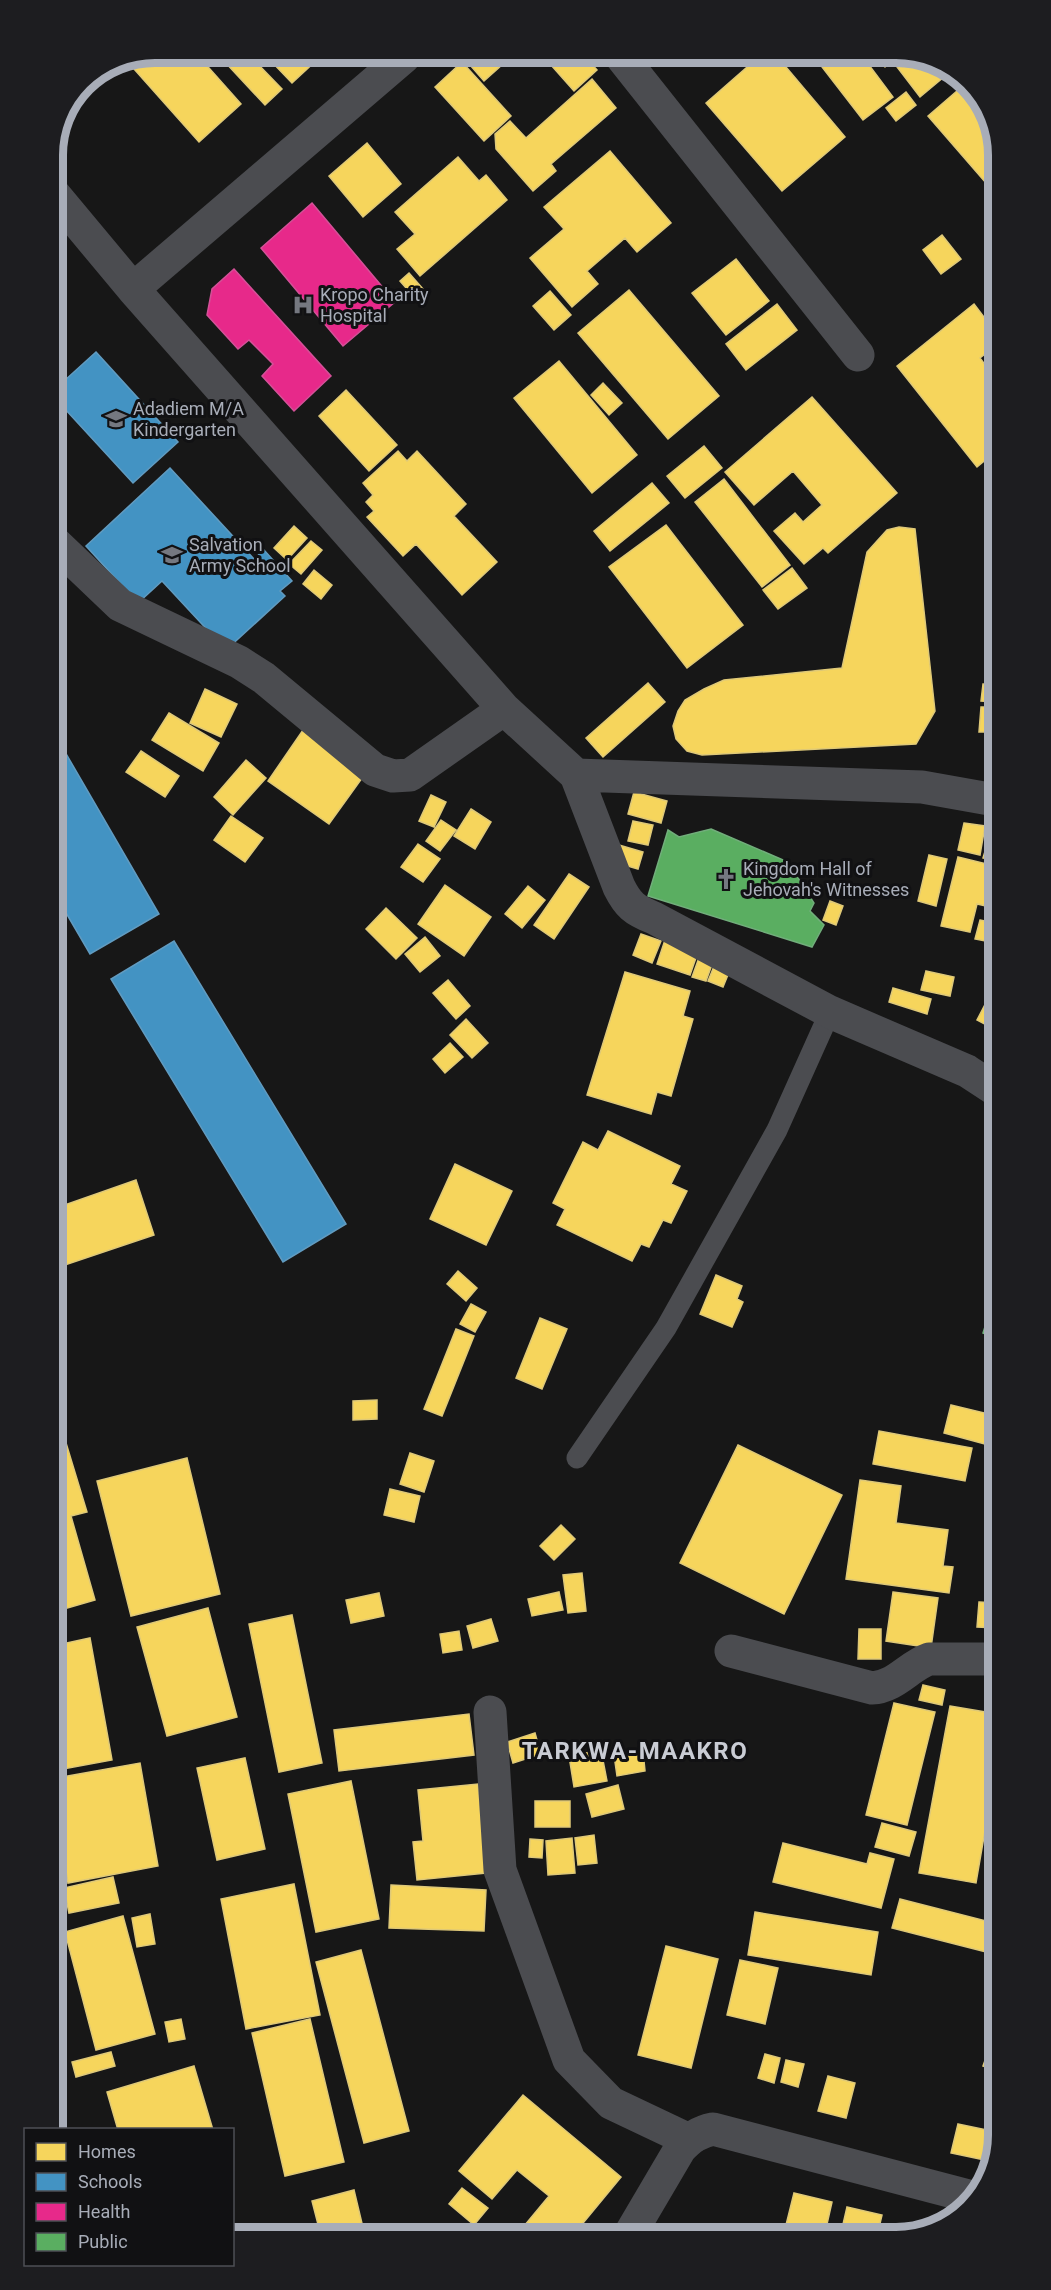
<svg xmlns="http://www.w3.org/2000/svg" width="1051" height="2290" viewBox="0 0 1051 2290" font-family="Roboto,sans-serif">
<rect width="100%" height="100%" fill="#171717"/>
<path fill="#f6d55c" stroke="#dfc978" stroke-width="1.5" d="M860 53 893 97 863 120 812 54Z
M875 53H902L885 67Z
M762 54H775L845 137 782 191 706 103Z
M512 56 484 81 463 57Z
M543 56H596L589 61 597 70 574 91Z
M911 56 951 71 920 97 897 67Z
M319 58 292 83 269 59Z
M201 59 241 104 199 142 126 60Z
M226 59H253L282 89 265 105 224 61Z
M462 62 511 116 484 141 435 87Z
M592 79 616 108 551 164 556 171 533 191 496 149 495 134 510 121 526 138Z
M965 84 993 122V191L928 116Z
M906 92 916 105 896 121 886 108Z
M367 143 401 184 363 217 329 176Z
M610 151 671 223 637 252 625 238 587 271 598 284 572 307 530 258 564 229 544 207Z
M458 157 479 181 486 175 507 200 420 276 397 249 415 234 395 212Z
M942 235 961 259 941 274 923 250Z
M736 259 769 301 726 335 692 293Z
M993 270V286L985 277Z
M409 273 423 289 414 297 400 281Z
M629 290 719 396 668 439 578 333Z
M550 291 571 315 554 330 533 306Z
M777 304 797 330 746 370 726 344Z
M974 304 993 329 994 347 980 358 994 377V453L977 467 897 366Z
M559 361 637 455 592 493 514 398Z
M603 383 622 403 609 415 591 395Z
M346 390 397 445 369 471 319 416Z
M812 397 897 493 828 553 823 548 804 564 774 531 795 513 803 522 822 505 793 471 754 505 725 472Z
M704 446 722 468 685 498 667 476Z
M398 451 407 461 417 451 466 504 454 516 497 562 462 595 416 544 403 556 367 517 374 511 366 502 373 495 363 483Z
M724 479 790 565 762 587 695 502Z
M652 483 669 503 610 551 594 531Z
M666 525 743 625 687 668 609 567Z
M294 526 307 538 287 560 274 548Z
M899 527 915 529 935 711 916 744 702 755 687 751 676 739 673 726 678 711 685 700 704 689 724 680 842 668 867 552 887 530Z
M311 541 322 550 301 574 289 564Z
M792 568 807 588 778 609 763 590Z
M314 570 332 585 321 599 303 584Z
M648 683 665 702 603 757 586 738Z
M983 684 994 685 995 702 981 701Z
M205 689 237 704 221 737 190 723Z
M981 707H995V732H979Z
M169 713 219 743 203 771 152 740Z
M303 730 365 774 329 824 268 781Z
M141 751 179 776 165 797 126 772Z
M246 760 266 778 233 815 214 797Z
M634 792 667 801 661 823 628 814Z
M431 795 446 802 434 827 419 821Z
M471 809 491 822 475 849 454 836Z
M231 816 263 838 245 862 214 840Z
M441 820 456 830 440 851 426 841Z
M633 821 653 825 648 845 628 841Z
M964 823 985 826 980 855 958 850Z
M993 825H995V861L983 858Z
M418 844 440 859 423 882 401 867Z
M619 845 643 852 638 869 614 862Z
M929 855 947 859 936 906 918 901Z
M958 857 991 865 988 878 995 880V908L977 904 970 932 941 926Z
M569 874 589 887 554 939 534 925Z
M445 885 491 917 464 956 418 924Z
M528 886 545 900 522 928 505 914Z
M830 901 843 906 836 925 823 920Z
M386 908 417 938 396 959 366 929Z
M980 920 995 923 990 942 975 939Z
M641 934 661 941 652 963 633 955Z
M425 937 440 956 420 972 405 954Z
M665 940 698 952 690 975 657 964Z
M990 952 995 953V971L986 970Z
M700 955 714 959 706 981 692 977Z
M717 959 732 965 723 987 708 981Z
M926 971 954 977 950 996 921 990Z
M625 972 690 991 683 1016 693 1019 671 1096 657 1092 651 1114 587 1095Z
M448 980 470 1006 456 1019 433 993Z
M893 988 931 999 927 1014 889 1002Z
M991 993 995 995 994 1029 977 1020Z
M466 1019 488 1043 472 1058 450 1035Z
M450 1043 463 1057 445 1073 433 1059Z
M55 1054 63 1079 55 1082Z
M608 1131 680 1166 671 1184 687 1191 671 1223 663 1220 649 1247 641 1244 632 1261 557 1225 565 1209 553 1203 583 1142 598 1150Z
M455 1164 512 1191 486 1245 430 1219Z
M136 1180 154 1235 56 1268V1208Z
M458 1271 477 1288 466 1301 447 1284Z
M716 1275 742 1286 737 1299 743 1302 732 1327 700 1314Z
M471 1304 486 1312 475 1332 460 1324Z
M540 1318 567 1329 542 1389 516 1378Z
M456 1329 474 1336 442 1416 424 1409Z
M377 1400V1419L353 1420V1401Z
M951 1405 997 1416 996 1447 944 1433Z
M879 1431 972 1448 965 1481 873 1464Z
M63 1433 87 1512 71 1516 95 1600 57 1611 56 1435Z
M738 1445 842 1495 784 1614 680 1563Z
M410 1453 434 1461 424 1492 400 1484Z
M187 1458 220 1594 131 1616 97 1481Z
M997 1475V1513L988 1511Z
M860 1480 901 1486 896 1523 948 1530 943 1566 953 1567 949 1593 846 1579Z
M390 1489 420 1496 414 1522 384 1515Z
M561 1525 575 1539 554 1560 540 1546Z
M582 1573 586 1611 568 1613 563 1575Z
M559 1592 563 1610 532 1616 528 1599Z
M893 1592 938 1598 931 1648 886 1641Z
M379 1593 384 1616 351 1623 346 1600Z
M979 1602 997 1603V1628L977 1627Z
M208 1608 237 1717 167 1736 137 1627Z
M292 1615 322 1763 279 1772 249 1624Z
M491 1619 498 1641 473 1648 467 1626Z
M859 1629H881V1659H858Z
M459 1631 462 1650 443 1653 440 1634Z
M90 1638 112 1760 57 1770V1645Z
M923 1685 945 1690 942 1705 919 1700Z
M894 1703 935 1712 907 1825 866 1815Z
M950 1706 997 1714V1761L976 1883 919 1873Z
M469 1714 474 1755 339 1771 334 1730Z
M535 1733 541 1754 513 1763 507 1742Z
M601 1750 607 1781 574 1787 569 1756Z
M643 1751 645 1771 617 1776 614 1755Z
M245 1758 265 1849 217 1860 197 1768Z
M140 1763 158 1866 68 1883 57 1819V1778Z
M351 1781 379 1919 316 1932 288 1794Z
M478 1784 486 1873 417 1880 413 1842 423 1841 418 1790Z
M618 1785 624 1809 592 1817 586 1794Z
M535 1801H570V1827H535Z
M882 1823 916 1832 909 1856 875 1847Z
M594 1835 597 1863 578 1865 575 1838Z
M572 1838 575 1873 548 1875 546 1841Z
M530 1839 543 1840 542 1858 529 1857Z
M783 1843 867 1864 870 1853 894 1859 881 1908 773 1882Z
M113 1877 119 1903 69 1913 64 1888Z
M294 1884 320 2015 246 2029 221 1899Z
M391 1885 486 1890 484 1931 389 1928Z
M900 1899 998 1924V1955L892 1928Z
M755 1912 878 1932 871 1975 748 1955Z
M150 1914 155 1944 137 1947 132 1918Z
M123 1916 155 2034 96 2050 65 1932Z
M666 1946 718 1959 691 2068 638 2055Z
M361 1950 409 2131 364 2143 316 1962Z
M740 1960 778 1968 765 2024 727 2015Z
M181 2019 185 2039 169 2042 165 2022Z
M310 2019 344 2162 285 2176 252 2033Z
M992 2041 998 2043V2071L983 2066Z
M111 2052 115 2066 76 2077 72 2062Z
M765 2054 780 2058 774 2083 758 2078Z
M786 2060 804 2064 798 2087 781 2082Z
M194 2066 213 2130H118L107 2092Z
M828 2076 855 2083 846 2118 818 2111Z
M523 2095 621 2177 574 2234 536 2235 525 2225 549 2196 517 2170 492 2199 459 2171Z
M958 2124 992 2131 985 2160 951 2153Z
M462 2188 488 2208 474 2225 449 2204Z
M354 2190 365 2236H321L312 2201Z
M794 2193 832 2202 825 2233H784Z
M847 2207 882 2215 878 2232 841 2233Z
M590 2224 613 2234H585Z"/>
<path fill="#4393c3" stroke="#619bc0" stroke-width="1.5" d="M96 352 178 442 133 483 53 396V391Z
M170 468 254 559 264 550 292 581 280 591 285 596 226 650 162 581 138 603 86 546Z
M54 733 159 914 90 954 55 894Z
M174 941 346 1224 283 1262 111 979Z"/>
<path fill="#e7298a" stroke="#d45198" stroke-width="1.5" d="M312 203 395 302 343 346 261 248Z
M234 269 331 376 294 411 262 376 273 364 249 340 238 349 207 315 212 289Z"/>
<path fill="#5aae61" stroke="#71ae7b" stroke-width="1.5" d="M711 829 788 862 814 903 810 911 824 925 812 947 648 896 668 830 679 837Z
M996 1292V1338L983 1333Z"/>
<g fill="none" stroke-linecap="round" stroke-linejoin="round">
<path stroke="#4b4c50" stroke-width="21" d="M577 1458 666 1328 777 1130 830 1012"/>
<path stroke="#4b4c50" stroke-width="33" d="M620 55 858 355
M53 193 133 289 504 709 576 775 922 787 995 800
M133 289 404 57
M54 542 120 605 239 662 264 678 375 770 393 776 410 775 504 709
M576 775 619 887C628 905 634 910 654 918L830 1012 967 1071 996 1090
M731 1651 872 1688C895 1687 909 1666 929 1659H997
M490 1712 500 1870 569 2060 611 2103 689 2140
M630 2234 680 2149C690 2138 699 2132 713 2129L976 2198"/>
</g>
<defs>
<symbol id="hospital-bare" viewBox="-9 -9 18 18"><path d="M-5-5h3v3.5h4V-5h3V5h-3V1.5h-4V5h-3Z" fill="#757880" stroke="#111113" stroke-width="2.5" paint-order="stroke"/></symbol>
<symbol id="school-bare" viewBox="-9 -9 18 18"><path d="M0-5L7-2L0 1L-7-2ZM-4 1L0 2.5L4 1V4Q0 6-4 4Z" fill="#757880" stroke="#111113" stroke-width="2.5" paint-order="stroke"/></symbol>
<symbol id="church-bare" viewBox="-9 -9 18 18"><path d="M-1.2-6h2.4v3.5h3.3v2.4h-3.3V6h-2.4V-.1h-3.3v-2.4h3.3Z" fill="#757880" stroke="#111113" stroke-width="2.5" paint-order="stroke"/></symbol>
</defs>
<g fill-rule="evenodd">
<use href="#hospital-bare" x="288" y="290" width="30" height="30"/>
<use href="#school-bare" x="101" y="404" width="30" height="30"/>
<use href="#school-bare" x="157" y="540" width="30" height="30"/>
<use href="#church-bare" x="711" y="864" width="30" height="30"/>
</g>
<g text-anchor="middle" stroke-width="6" stroke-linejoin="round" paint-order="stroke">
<g font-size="18" fill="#a8adb8" stroke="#111113" text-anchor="start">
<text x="320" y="301">Kropo Charity<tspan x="320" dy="21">Hospital</tspan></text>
<text x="133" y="415">Adadiem M/A<tspan x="133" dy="21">Kindergarten</tspan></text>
<text x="189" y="551">Salvation<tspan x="189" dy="21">Army School</tspan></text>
<text x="743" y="875">Kingdom Hall of<tspan x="743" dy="21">Jehovah's Witnesses</tspan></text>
</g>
<g font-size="24" font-weight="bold" letter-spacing="1.5" fill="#c9ccd4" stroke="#111113">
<text x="635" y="1759">TARKWA-MAAKRO</text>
</g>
</g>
<path d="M0 0H1051V2290H0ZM155 63H896A92 92 0 0 1 988 155V2135A92 92 0 0 1 896 2227H155A92 92 0 0 1 63 2135V155A92 92 0 0 1 155 63Z" fill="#1d1d20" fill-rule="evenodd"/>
<path fill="none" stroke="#a8adb8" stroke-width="8" d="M155 63H896A92 92 0 0 1 988 155V2135A92 92 0 0 1 896 2227H155A92 92 0 0 1 63 2135V155A92 92 0 0 1 155 63Z"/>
<rect x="24" y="2128" width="210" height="138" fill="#111113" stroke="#4d4f55" stroke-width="1.5"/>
<rect x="36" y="2143" width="30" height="18" fill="#f6d55c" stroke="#4d4f55" stroke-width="1.5"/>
<text x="78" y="2158" font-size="18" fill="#a8adb8">Homes</text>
<rect x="36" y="2173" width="30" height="18" fill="#4393c3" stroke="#4d4f55" stroke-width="1.5"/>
<text x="78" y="2188" font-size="18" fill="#a8adb8">Schools</text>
<rect x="36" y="2203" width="30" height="18" fill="#e7298a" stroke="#4d4f55" stroke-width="1.5"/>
<text x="78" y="2218" font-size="18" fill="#a8adb8">Health</text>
<rect x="36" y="2233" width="30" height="18" fill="#5aae61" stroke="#4d4f55" stroke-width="1.5"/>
<text x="78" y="2248" font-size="18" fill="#a8adb8">Public</text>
</svg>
